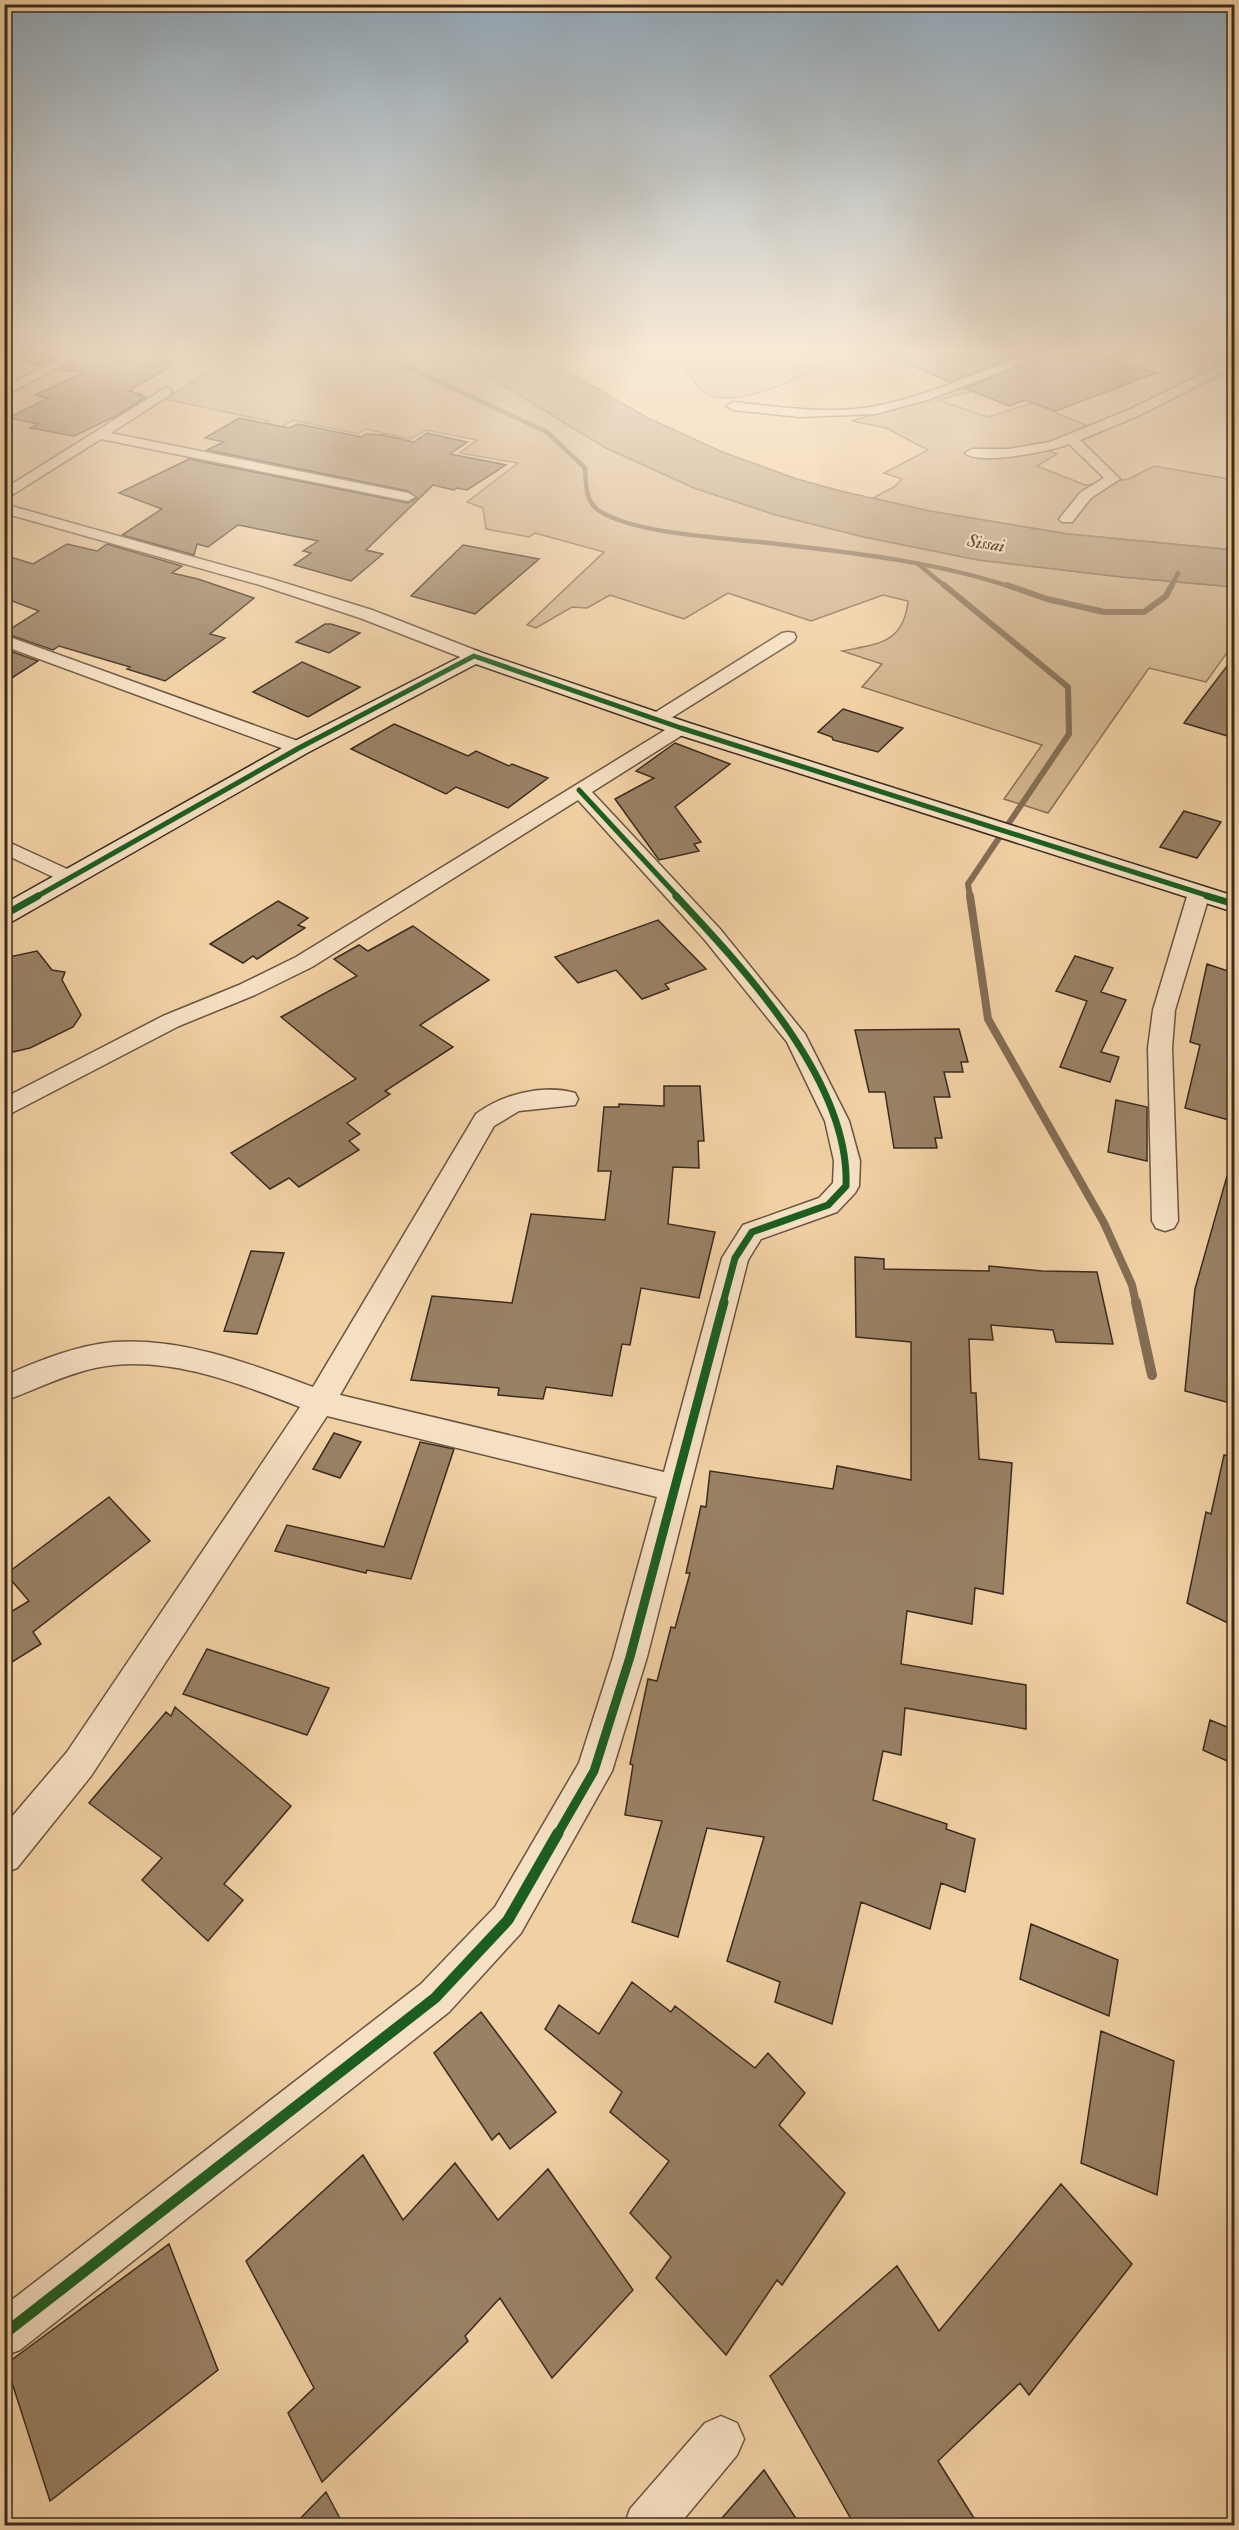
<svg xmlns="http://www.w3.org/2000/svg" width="1239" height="2530" viewBox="0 0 1239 2530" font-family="'IM FELL Double Pica',serif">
<rect width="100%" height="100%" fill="#f1d0a3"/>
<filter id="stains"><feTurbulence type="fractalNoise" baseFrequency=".00333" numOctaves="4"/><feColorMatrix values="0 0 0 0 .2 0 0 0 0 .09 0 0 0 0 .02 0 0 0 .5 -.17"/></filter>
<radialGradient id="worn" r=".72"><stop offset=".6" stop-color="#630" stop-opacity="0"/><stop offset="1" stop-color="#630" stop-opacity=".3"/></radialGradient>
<path fill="#d2b48d" stroke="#867056" stroke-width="1.5" d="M246 349H443L606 448 694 488 776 515 864 537 978 560 1122 577 1234 587V643L1206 682 1149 668 1048 813 1004 799 1042 745 862 687 882 664 842 651C876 644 904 644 908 601L883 595 811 621 728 593 684 619 610 595 587 608 572 607 536 628 527 625 604 552 535 533 529 537 486 529 483 508 467 502 518 463 460 453 477 440 426 430 411 439 365 429 358 434 293 420 246 450 233 447 268 421 165 399Z
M664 349H793L833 363C805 375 727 415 701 390 685 374 687 361 664 349Z
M968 387 976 390 938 400 988 417 1032 403 1093 428 1066 438 1037 446 1057 454 1037 466 1085 485 1129 479 1154 466 1234 480V550L1068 534 929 511 873 498 894 487 902 479 884 473 928 450 886 428 852 421Z"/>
<path fill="#b29876" stroke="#826d54" stroke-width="1.5" d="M443 349H529L648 418 720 451 797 479 841 491 929 511 1068 534 1234 550V587L1122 577 978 560 864 537 776 515 694 488 606 448Z"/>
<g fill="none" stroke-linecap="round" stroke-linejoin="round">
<path stroke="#826d54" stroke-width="4.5" d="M395 349 396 362 547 432 585 468C586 482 585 501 598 510 634 535 732 538 777 544 855 553 936 562 1011 587
M918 564 946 587
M1171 587 1178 573"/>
<path stroke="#826d54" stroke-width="6" d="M944 585 1068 687 1069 734 968 884 970 897
M1007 585 1047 599 1104 612H1144L1166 596 1172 585"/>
<path stroke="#826d54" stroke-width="8" d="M970 896 988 1019 1104 1223 1132 1285 1136 1303"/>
<path stroke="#826d54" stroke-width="10" d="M1136 1302 1152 1375"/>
</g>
<path fill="#998164" stroke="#392c20" stroke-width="1.5" d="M24 349H194L166 364 173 365 129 391 141 394 138 395 146 397 116 416 74 436 30 428 38 424 8 418 48 398 35 395 82 373 61 369 74 360 71 354 65 353 41 365 23 362Z
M873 349H1035L950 382Z
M1062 349H1078L1100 355 1156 373 1056 411 1025 400 1009 406 965 388Z
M239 418 289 428 298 424 361 437 367 434 383 435 414 442 427 433 467 442 450 454 506 465 467 490 457 488 454 490 433 485 366 550 383 554 351 581 294 565 311 553 303 551 318 541 238 525 208 547 197 544 194 555 122 535 162 509 119 493 189 459 408 503 417 498 408 491 207 450 224 442 205 438Z
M67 544 97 551 107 544 182 566 172 573 198 579 254 598 210 634 225 638 165 681 127 669 130 667 59 646 53 650 4 633 39 611 4 598V555L33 564Z
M463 545 539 559 475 614 411 596Z
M325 624H331L360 633 329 653 296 642Z
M4 649 38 661 4 683Z
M1234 657V738L1184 723 1192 712Z
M302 662 360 687 308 717 253 692Z
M843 709 903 728 878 752 833 740 832 737 818 732Z
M394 724 468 756 476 751 509 766 512 764 548 778 508 808 456 787 446 794 351 749Z
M675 743 730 764 675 807 701 842 694 844 699 851 659 860 615 799 654 778 636 771Z
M1184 811 1221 822 1197 858 1160 847Z
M278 901 308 918 298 925 305 928 257 959 253 956 243 963 210 944Z
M658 920 706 969 665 984 669 989 642 999 616 970 578 983 555 957Z
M413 926 489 980 420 1025 453 1047 385 1091 390 1094 347 1123 360 1134 349 1141 359 1150 299 1187 289 1178 270 1189 231 1153 356 1079 281 1017 357 976 334 959 359 945 368 951Z
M37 951 52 970 65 972 62 980 81 1015 73 1027 30 1048 4 1054V958Z
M1075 956 1113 968 1101 992 1126 1000 1101 1052 1119 1057 1110 1082 1060 1067 1087 1001 1056 991Z
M1207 964 1234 973V1093L1229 1120 1185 1108 1200 1045 1190 1042Z
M959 1029 968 1062H961L963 1072H944L950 1097H934L942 1138H935L937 1148H894L885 1092H869L855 1030Z
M664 1086H700L704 1141H698L699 1168 673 1167 668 1224 715 1232 699 1298 641 1288 630 1345 622 1344 612 1396 546 1387 543 1399 498 1395 499 1388 411 1380 432 1296 512 1303 531 1214 605 1220 611 1171H598L604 1107H619V1104L664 1106Z
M1116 1100 1147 1107V1161L1108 1152Z
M1227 1176 1234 1177V1404L1185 1391 1195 1289Z
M251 1251 284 1253 257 1334 224 1331Z
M855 1257 884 1259V1269L989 1271V1266L1042 1271 1097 1272 1113 1344 1056 1342 1053 1330 991 1325 993 1340 969 1339 971 1393H976L979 1459 1012 1463 1003 1594 975 1588 972 1624 907 1611 901 1664 1026 1685V1729L905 1708 901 1755 883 1751 873 1800 947 1824 946 1829 975 1839 965 1892 941 1883 930 1929 861 1902 832 2024 775 2002 780 1982 727 1961 764 1837 707 1828 678 1937 632 1922 662 1821 625 1815 633 1765 630 1764 648 1679 657 1681 671 1627 675 1628 690 1573H686L701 1506 706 1507 710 1471 833 1489 837 1466 911 1480V1342L856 1337Z
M334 1433 361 1442 340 1478 313 1469Z
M420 1442 454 1449 411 1579 367 1570 366 1573 275 1551 287 1525 384 1547Z
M1224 1455 1234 1456V1626L1187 1603 1206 1512 1211 1514Z
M109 1497 150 1541 33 1632 41 1644 4 1667V1616L29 1601 6 1574Z
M207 1649 329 1688 307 1735 183 1694Z
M175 1707 291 1806 224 1884 243 1900 208 1941 142 1880 162 1858 89 1803 166 1712 171 1716Z
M1210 1720 1234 1730 1227 1761 1203 1750Z
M1031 1924 1118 1960 1109 2016 1020 1979Z
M632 1982 671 2012 675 2006 755 2068 768 2053 805 2093 779 2125 845 2193 782 2285 777 2280 726 2355 656 2278 671 2257 630 2213 669 2161 610 2112 622 2092 545 2029 559 2005 599 2034Z
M481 2012 556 2112 510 2149 499 2133 492 2140 434 2053Z
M1101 2031 1174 2061 1157 2195 1081 2163Z
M363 2155 403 2220 455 2163 498 2220 548 2169 633 2290 552 2378 500 2298 465 2336 468 2341 322 2482 288 2413 314 2388 246 2261Z
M1061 2184 1132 2264 1029 2395 1020 2383 938 2461 979 2526H855L770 2376 897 2266 939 2331Z
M169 2244 218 2370 50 2501 6 2364Z
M764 2470 801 2526H715Z
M326 2492 344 2526H293Z"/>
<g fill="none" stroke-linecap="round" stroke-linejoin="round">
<defs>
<path id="street" d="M1042 349H1060L930 399 876 414 800 417 733 410 726 406 733 402C780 407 829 415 876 406 931 395 989 368 1042 349Z
M66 355 70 356 72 359 70 362 4 396V387Z
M1234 358V367L1138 416 1080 440 1120 479 1091 498 1072 522H1062L1059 519 1081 492 1104 478 1069 444C1052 451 978 466 965 453L972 449H1009L1050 442 1128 410Z
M165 388 170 389 171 392 170 395 111 433 408 493 415 497 408 501 101 439 4 500V489Z
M4 504 272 579 372 610 480 652 483 656 480 660H468L360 618 260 585 4 513Z
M788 632 794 633 796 637 794 641 663 723H651L648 719 651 715 782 633Z
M4 635 306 744 308 748 306 752H292L4 646Z
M681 722 687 724 690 728 687 732 592 792 720 929 805 1034 849 1121 860 1161 859 1186 855 1193 837 1212 761 1239 748 1260 647 1657 612 1771 521 1933 449 2012 20 2350 4 2356V2306L421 1984 495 1907 579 1763 613 1657 657 1497 327 1416 91 1776 17 1868 4 1873V1826L67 1752 300 1407C238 1383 164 1353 95 1368 63 1375 35 1390 4 1401V1376C38 1361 77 1345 114 1342 182 1337 251 1364 313 1387L476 1114C502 1094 543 1084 575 1093L578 1099 575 1105 519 1111 494 1126 340 1395 664 1472 722 1258 743 1225 819 1198 833 1183 834 1161 825 1121 787 1042 704 939 578 800 312 967 255 995 179 1026 4 1117V1098L163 1016 239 985 296 957 675 724Z
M4 840 78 874 81 878 78 882 71 884 64 882 4 854Z
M1199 887 1206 889 1210 893 1175 1010 1172 1048 1178 1221 1174 1228 1165 1231 1156 1228 1152 1221 1148 1048 1153 1010 1188 893 1192 889Z
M721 2416 737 2423 744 2439 737 2455 678 2526H624L630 2509 705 2423Z"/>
<path id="secondary" d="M474 650 689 723 1234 896V912L673 733 476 664 307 753 13 921 4 923V904L291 743Z"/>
</defs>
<use href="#street" stroke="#675541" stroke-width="3"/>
<use href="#secondary" stroke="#392c20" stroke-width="3"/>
<use href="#street" fill="#f6e0c3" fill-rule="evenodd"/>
<use href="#secondary" fill="#f6e0c3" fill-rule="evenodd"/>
<defs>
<path id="cycleway-far3" d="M579 790 678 897
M36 897 299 748 474 656 681 728 1212 897"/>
<path id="cycleway-far2" d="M676 896C744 969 850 1081 846 1186L828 1205 752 1232 735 1258 723 1303
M1207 896 1234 904
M4 915 38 896"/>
<path id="cycleway-far1" d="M557 1835 594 1771 630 1657 724 1302"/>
<path id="cycleway" d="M4 2334 435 1998 508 1920 558 1833"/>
</defs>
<use href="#cycleway-far3" stroke="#f6e0c3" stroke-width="8"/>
<use href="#cycleway-far2" stroke="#f6e0c3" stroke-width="10"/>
<use href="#cycleway-far1" stroke="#f6e0c3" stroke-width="13"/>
<use href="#cycleway" stroke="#f6e0c3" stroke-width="15"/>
<use href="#cycleway-far3" stroke="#1b5e20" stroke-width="5"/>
<use href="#cycleway-far2" stroke="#1b5e20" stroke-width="7"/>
<use href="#cycleway-far1" stroke="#1b5e20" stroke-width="9"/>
<use href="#cycleway" stroke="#1b5e20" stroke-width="11"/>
</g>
<linearGradient id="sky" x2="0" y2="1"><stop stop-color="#92a9ba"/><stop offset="0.5" stop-color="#f9ead6"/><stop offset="1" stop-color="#f9ead6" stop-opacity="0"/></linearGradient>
<rect width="1239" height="703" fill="url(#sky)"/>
<g text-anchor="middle" stroke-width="4.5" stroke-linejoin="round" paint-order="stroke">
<g font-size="18" font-style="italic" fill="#574736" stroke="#f6e0c3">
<text transform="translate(986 543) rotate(9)" y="6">Sissai</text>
</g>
</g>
<rect width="1239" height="2530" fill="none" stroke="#f1d0a3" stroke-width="24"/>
<rect x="6" y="6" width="1227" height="2518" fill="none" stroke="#392c20" stroke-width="3"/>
<rect x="12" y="12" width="1215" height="2506" fill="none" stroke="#392c20" stroke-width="1.5"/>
<rect width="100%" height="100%" filter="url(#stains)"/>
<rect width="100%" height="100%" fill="url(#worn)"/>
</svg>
